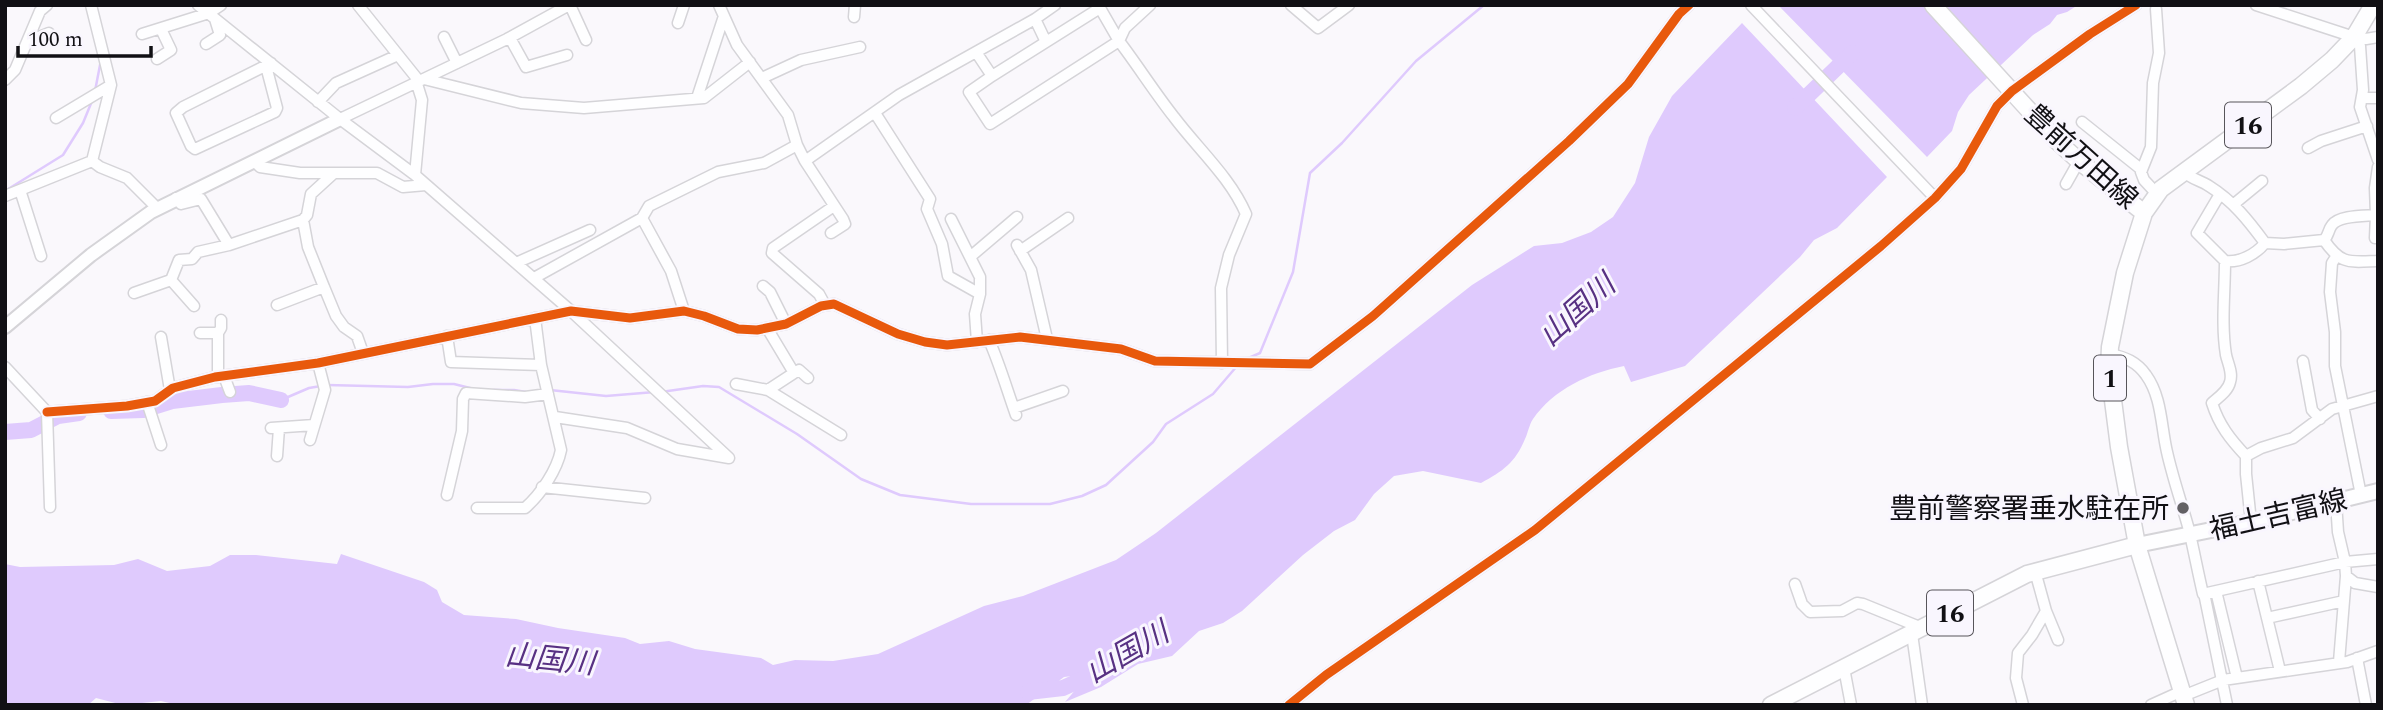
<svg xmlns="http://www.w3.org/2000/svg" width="2383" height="710" viewBox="0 0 2383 710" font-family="Spectral,'Noto Sans JP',serif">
<rect width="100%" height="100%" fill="#faf8fc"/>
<path fill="#dfcafd" d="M1778 5H2078L2067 12 2057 15 2050 24 2033 35 1969 95 1958 112 1952 131 1927 157Z
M1742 23 1887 177 1837 228 1814 240 1800 257 1685 366 1631 382 1624 366C1589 373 1554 389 1533 419 1529 425 1528 433 1525 439 1515 463 1503 471 1481 483L1423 471 1394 476 1374 494 1355 520 1334 531 1303 555 1242 611 1223 623 1199 631 1172 656 1138 664 1101 687 1065 702 1089 674 1064 677 1026 705H178L161 701 123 705 96 698 88 705H5V564L20 567 114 565 138 559 167 571 210 566 230 555H256L337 564 341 554 424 582 437 590 442 602 464 615 516 619 558 628 625 638 640 644 669 641 695 649 761 658 773 665 795 660 833 661 878 654 984 606 1023 596 1116 560 1156 533 1472 285 1534 246 1562 243 1591 232 1613 217 1635 183 1649 137 1672 96Z"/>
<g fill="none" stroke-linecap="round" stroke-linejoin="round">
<path stroke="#dfcafd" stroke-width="2.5" d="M95 91 101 60
M5 191 63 155 83 123 92 101
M1244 360 1260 353 1293 272 1310 173 1342 143 1416 61 1484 5
M327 385 408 387 433 384H454L474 389
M494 390H514L526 392
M550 390 606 396 655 392
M661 392 703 386 719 387 797 434 861 479 900 495 971 504H1050L1082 496 1106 485 1153 442 1166 424 1213 394 1237 366
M281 400 309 388 321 386"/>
<path stroke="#dfcafd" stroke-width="16" d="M1795 108 1852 53
M111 411 143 410 172 401 222 395 249 393 281 400
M5 432 31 430 58 416 79 413
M1028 692 1063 688 1103 670"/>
<defs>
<path id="minor" d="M198 5 340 119 415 175 571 311 729 458 677 449 627 428 555 417
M358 5 419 81
M570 5 586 40
M719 5 737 45 788 115 797 145 805 161 899 95 1035 19 1055 5
M1150 5 1125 28 1119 41C1138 66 1155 93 1174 117 1198 149 1230 177 1246 214L1229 255 1221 288 1222 363
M1291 5 1318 28 1349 5
M1751 5 1935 198
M2256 5 2354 37 2366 39 2378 37
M2156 9 2159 53 2153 83 2151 147 2141 172 2144 180 2157 194
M854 17 855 5
M1035 19 1046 42
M678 23 684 5
M142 34 209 13 221 5
M444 37 457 63
M2354 37 2360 46 2363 90 2360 107 2378 160
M510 38 526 67 567 55
M27 42 49 33
M206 44 220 35 215 19
M976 52 992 76 969 92 990 124 1119 41 1100 8 992 76
M157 59 171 50 161 29
M266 66 277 108 275 112 195 149 191 146 176 113 183 107 271 63
M762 78 801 60 860 47
M424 79 521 103 584 108 704 98 750 62
M5 80 15 70 40 11 47 5
M697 98 724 16
M2362 98H2378
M318 102 336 83 398 55
M875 113 930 199 927 209 942 244 948 276 980 294 975 314 977 342
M56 118 111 85
M340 119 507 39 569 5
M2082 122 2142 170
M2308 148 2321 141 2367 126
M92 161 100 167 127 178 157 208
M254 161 260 167 300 173H377L403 187 426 185
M805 161 843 219 845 224 831 233
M2378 167 2375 188 2376 215 2378 217
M2184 172C2191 179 2200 180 2209 186 2233 201 2248 220 2265 243L2284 244 2324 240C2341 265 2349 262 2378 261
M415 175 422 100 417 84
M2066 184 2079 161
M20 190 41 256
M2220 194 2197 233 2225 261C2225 292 2221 324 2226 355 2228 364 2233 373 2230 382 2228 391 2219 397 2212 403 2219 425 2230 439 2246 456V474L2251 522
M5 196 92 161 111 85 91 5
M176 198 181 204 201 199 229 245 303 220 308 247 324 287
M2234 204 2262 181
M642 218 649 206 718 172 764 163 797 145
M951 219 980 277V294
M303 220 307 215 311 194 334 173
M2324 240C2329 235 2328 230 2332 225 2339 215 2364 216 2376 215L2375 238H2378
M1017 245 1031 270 1047 339
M1020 251 1068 218
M970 257 1017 217
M2336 257 2332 263 2330 292 2335 332V366L2361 495
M2225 261C2240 263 2256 254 2265 243
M516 263 590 230
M534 278 642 218 671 271 684 311
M171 280 194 306
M763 286 770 292 786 324
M134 293 171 280 179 260 192 259 198 252 229 245
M277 305 324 287 336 316 344 327 357 336 363 353
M825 305 819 294 772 253 773 248 834 206
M767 328 794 373 768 390 841 435
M200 333H218
M447 336 451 362 541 365
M161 337 170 390
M989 340C1000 365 1007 390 1016 415
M2110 354C2125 357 2137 362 2146 375 2162 397 2161 427 2167 452 2173 479 2182 504 2189 530 2194 551 2198 573 2203 594L2345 562 2378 559
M2303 361 2312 410 2320 419
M5 367 47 412 50 507
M794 373 799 370 808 378
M224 376 230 392
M218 377V333L221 328V320
M736 384 768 390
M147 402 161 445
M1014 408 1063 391
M47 412 127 406 155 401 173 388 215 377 318 363 571 311 630 318 684 311 704 316 738 329 757 330 786 324 821 306 834 304 898 334 925 342 947 345 1020 337 1121 349 1155 361 1310 364 1373 316 1569 141 1628 84 1679 14 1689 5
M271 428 314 425
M310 440 325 390 318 363
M277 456 279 428
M2246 456 2261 448 2293 438 2332 409 2378 396
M542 487 645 498
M447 495 462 431 463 399 466 393 525 397 548 394
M2336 502 2338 532 2345 562 2346 576 2339 662
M477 508H525C541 494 557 470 561 450L541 365 535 318
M2346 576 2355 583 2378 587
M2258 581 2280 671
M1795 584 1802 604 1810 612 1842 611 1857 603 1863 604 1922 628
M2216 591 2237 678
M2204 593 2227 705
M2046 611 2058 640
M2267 618 2344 601
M1912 634 1922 705
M2357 658 2366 705
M1844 668 1851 705
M2183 696 2223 680 2347 662 2378 651
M1289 705 1326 675 1535 530 1881 246 1935 198 1961 169 1997 106 2012 91 2090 34 2136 5
M2023 705 2016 678 2018 653 2032 635 2046 611 2035 571
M2151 705 2182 691"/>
<path id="tertiary" d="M5 327 91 255 151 212 340 119"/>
<path id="secondary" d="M2137 545 2251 522 2378 491"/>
<path id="primary" d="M1933 5 2057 141 2079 161 2144 213
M1771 705 2027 574 2137 545
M2186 705 2137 545 2119 447 2109 369 2110 347 2125 273 2144 213 2161 189 2301 86 2332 60 2354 37 2373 5"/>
</defs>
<use href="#minor" stroke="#d5d4d8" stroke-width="13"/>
<use href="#tertiary" stroke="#d5d4d8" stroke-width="16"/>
<use href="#secondary" stroke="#d5d4d8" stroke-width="18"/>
<use href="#primary" stroke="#d5d4d8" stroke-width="19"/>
<use href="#minor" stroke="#fefeff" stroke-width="10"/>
<use href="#tertiary" stroke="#fefeff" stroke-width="12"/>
<use href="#secondary" stroke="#fefeff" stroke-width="14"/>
<use href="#primary" stroke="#fefeff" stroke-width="16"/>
<defs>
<path id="cycleway" d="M47 412 127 406 155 401 173 388 215 377 318 363 571 311 630 318 684 311 704 316 738 329 757 330 786 324 821 306 834 304 898 334 925 342 947 345 1020 337 1121 349 1155 361 1310 364 1373 316 1569 141 1628 84 1679 14 1689 5
M1289 705 1326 675 1535 530 1881 246 1935 198 1961 169 1997 106 2012 91 2090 34 2136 5"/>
</defs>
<use href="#cycleway" stroke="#f9f6fe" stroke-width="13"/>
<use href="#cycleway" stroke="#e8590c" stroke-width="9"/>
</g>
<circle fill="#636165" stroke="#f9f6fe" stroke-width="2.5" cx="2183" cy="508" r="7"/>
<g text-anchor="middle" stroke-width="6" stroke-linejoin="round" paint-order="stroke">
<g fill="#f9f6fe" stroke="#57555a" stroke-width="2">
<rect x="2225" y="102.5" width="46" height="45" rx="5"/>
<rect x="2094" y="355.5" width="32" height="45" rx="5"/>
<rect x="1927" y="590.5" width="46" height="45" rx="5"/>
</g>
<g font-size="26" font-weight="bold" fill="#111014">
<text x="2248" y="134">16</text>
<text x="2110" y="387">1</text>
<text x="1950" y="622">16</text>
</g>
<g font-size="28" fill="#111014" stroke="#f9f6fe">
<text transform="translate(2082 156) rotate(42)" y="10">豊前万田線</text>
<text transform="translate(2278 514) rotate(-13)" y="10">福土吉富線</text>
</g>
<g font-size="28" fill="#111014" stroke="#f9f6fe" text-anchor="end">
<text x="2169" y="518">豊前警察署垂水駐在所</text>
</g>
<g font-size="30" font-style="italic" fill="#583183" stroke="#f9f6fe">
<text transform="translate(1577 310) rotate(-42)" y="10">山国川</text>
<text transform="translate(1127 652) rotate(-30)" y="10">山国川</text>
<text transform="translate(550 659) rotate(6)" y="10">山国川</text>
</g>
</g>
<rect width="2383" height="710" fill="none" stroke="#111014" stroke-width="14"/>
<path d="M18 46v10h133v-10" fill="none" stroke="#111014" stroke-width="3.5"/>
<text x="28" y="46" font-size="21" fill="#111014" stroke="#f9f6fe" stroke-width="5" paint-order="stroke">100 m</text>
</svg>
